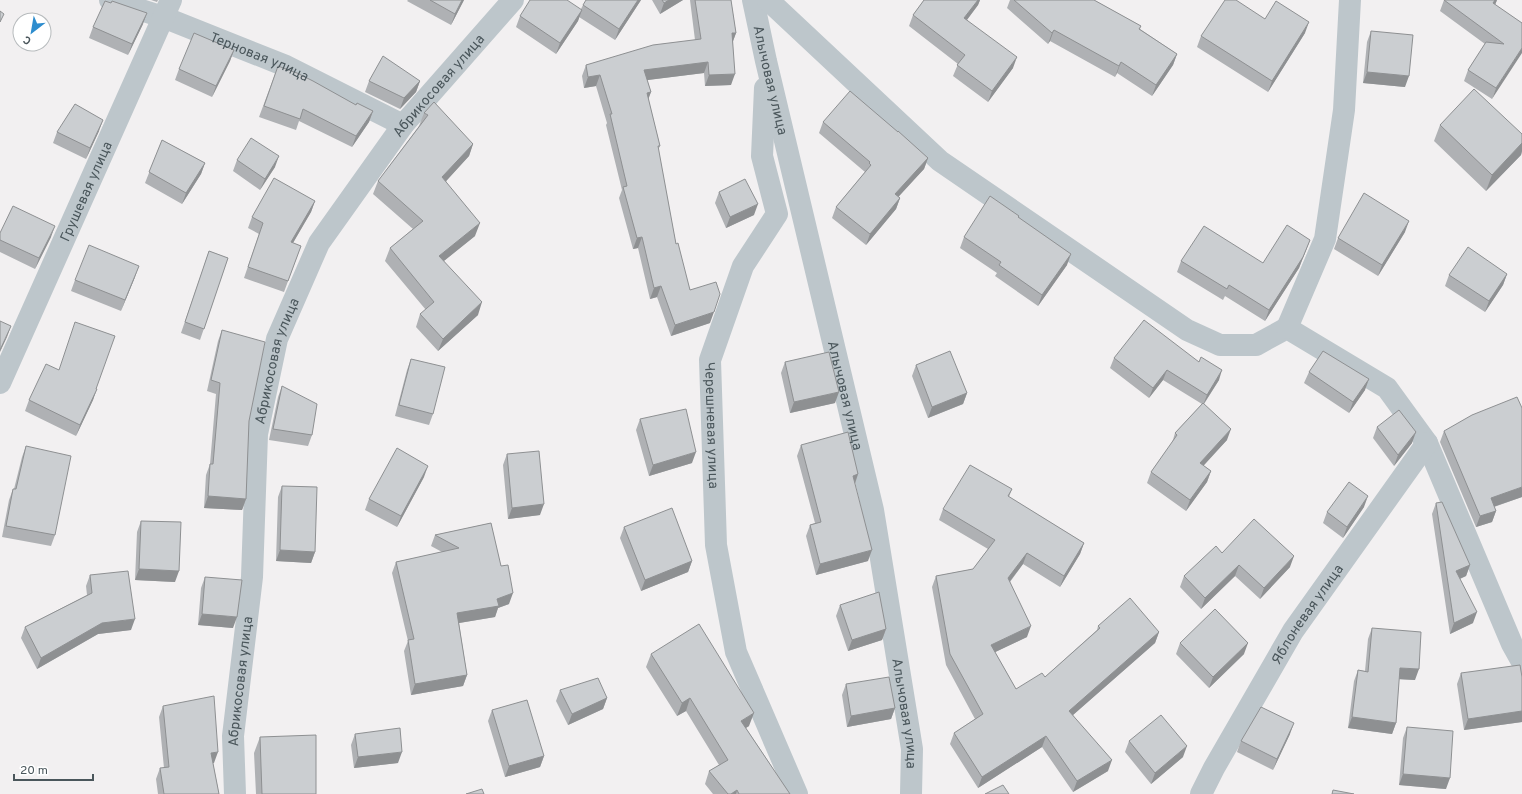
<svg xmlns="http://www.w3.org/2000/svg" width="1522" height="794" viewBox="0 0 1522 794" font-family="Overpass,sans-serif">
<rect width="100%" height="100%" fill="#f2f0f1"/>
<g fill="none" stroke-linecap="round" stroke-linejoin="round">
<g stroke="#bdc6cb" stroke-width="22">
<path id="s1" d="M110 0 163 17 286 66 403 125"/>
<path id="s2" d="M753 0 766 61 873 510 912 749 911 794"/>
<path d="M768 0 940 161 1187 330 1220 345H1256L1287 328 1387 388 1427 443 1512 644 1522 662"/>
<path id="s3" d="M765 88 762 156 777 214 743 266 710 360 716 545 736 652 797 794"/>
<path d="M1287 328 1325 239 1344 110 1350 0"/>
<path id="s4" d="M0 383 171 0"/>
<path id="s5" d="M235 794 233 736 252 577 257 434 277 339 319 243 403 125 513 0"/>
<path id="s6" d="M1201 794 1214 768 1293 631 1427 443"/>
</g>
</g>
<path fill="#afb1b4" d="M151 0H158L157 2Z
M408 0H464L451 25 407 1Z
M641 0 615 40 579 17 578 21 556 54 516 27 520 16 581 9 583 5Z
M652 0H683L660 14Z
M690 0H731L736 33 733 41 731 85 705 86 704 73 647 80 651 92 648 98 660 146 658 150 676 244 690 290 710 323 671 336 657 297 650 299 638 248 633 249 619 198 622 190 606 125 607 123 596 86 584 88 582 76 586 65 695 40Z
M924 0H980L978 5 967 20 1013 68 988 102 953 76 958 64 909 26 913 15Z
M1010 0H1094L1141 26 1140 29 1177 54 1173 65 1152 96 1117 73 1115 77 1050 41 1048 44 1007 8Z
M1444 0H1497L1495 5 1522 23 1492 99 1464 81 1468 70 1485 44 1440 11Z
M1265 19 1305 33 1268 92 1197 47 1201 36Z
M143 24 128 55 89 38 93 27Z
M1371 31 1405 87 1363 83 1367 42Z
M234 50 230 61 212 97 175 80 179 69Z
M278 66 356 105 373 111 369 122 352 147 299 121 296 130 259 117Z
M369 81H420L416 92 400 109 365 92Z
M424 113 473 144 469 156 446 181 475 236 444 261 478 315 438 351 416 327 420 314 426 310 385 261 390 248 413 229 373 194 378 181 419 126Z
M823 122 928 158 924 169 898 196 900 198 896 209 866 245 832 218 836 207 865 172 819 133Z
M1440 125 1522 134V151L1521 155 1486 191 1434 141Z
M99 131 86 159 53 143 57 132Z
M162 140 205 163 201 174 182 204 145 183Z
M237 160 275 167 260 190 233 171Z
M719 192 754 215 726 228 715 203Z
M315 201 311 212 293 243 301 246 284 292 244 278 259 234 248 228 252 217Z
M1019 217 1067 265 1038 306 995 276 997 273 960 248 964 237Z
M1405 232 1378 276 1334 249 1338 238Z
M0 233 51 237 35 269 0 252Z
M1310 240 1299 268 1265 321 1225 296 1223 300 1177 272 1181 261 1263 263Z
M209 251 228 258 200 340 181 333Z
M1507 274 1503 285 1485 312 1445 286 1449 275Z
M135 277 121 311 71 291 75 280Z
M222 330 249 421 246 499 242 510 204 508 206 475 210 464 216 394 207 391 218 341Z
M1114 358 1219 380 1204 404 1227 440 1203 465 1211 471 1207 482 1186 511 1147 483 1151 472 1172 443 1175 433 1202 404 1163 380 1149 398 1110 368Z
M411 359 433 414 429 425 395 416 407 370Z
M785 362 835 403 790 413 781 373Z
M916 365 967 393 963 404 928 418 912 376Z
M1309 372 1365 390 1349 413 1304 383Z
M282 386 312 435 308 446 269 440 278 397Z
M96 389 93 400 76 436 25 411 29 400Z
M640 419 692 463 649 476 636 430Z
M1377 427 1412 443 1394 466 1373 438Z
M1444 431 1522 497 1494 507 1496 511 1492 522 1476 527 1440 442Z
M801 445 858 474 855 484 868 561 816 575 806 536 810 525 815 523 797 456Z
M26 446 55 535 51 546 2 537 9 500 13 489H14L22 457Z
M507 454 540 515 508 519 503 465Z
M424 477 397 527 365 510 369 499Z
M282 486 315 552 311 563 276 561 278 497Z
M1012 489 1009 497 1084 543 1080 554 1060 587 1023 564 1010 582 1027 637 995 652 1016 689 1045 677 1097 630 1098 626 1159 632 1155 643 1073 715 1108 771 1073 792 1042 747 978 788 950 744 954 733 975 719 946 665 932 587 936 576 973 569 988 549 939 520 943 509Z
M1436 503 1470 565 1466 576 1460 579 1473 623 1450 634 1432 514Z
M1364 507 1343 538 1323 523 1327 512Z
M141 521 175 582 135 580 137 532Z
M491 523 509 604 498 608 495 617 459 623 467 675 463 686 411 695 404 651 408 641 392 573 396 562 442 552 431 546 435 535Z
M624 527 692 561 688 572 641 591 620 538Z
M1222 553 1290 567 1260 599 1235 576 1201 609 1180 587 1184 576Z
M90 575 131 630 98 634 37 669 21 638 25 627 87 595 86 586Z
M205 577 233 628 198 625 201 588Z
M840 605 886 629 882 640 848 651 836 616Z
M1372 628 1415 680 1399 679 1396 723 1392 734 1348 728 1354 681 1358 670 1365 671 1368 639Z
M1180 643 1244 654 1209 688 1176 654Z
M651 654 749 726 746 728 790 794H713L705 784 709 771 719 765 686 711 677 716 646 667Z
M1461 673 1522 677V722L1464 730 1457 684Z
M846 684 895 708 891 719 847 727 842 695Z
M560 690 607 698 603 709 568 725 556 701Z
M163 706 214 763H213L219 794H158L156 779 160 768H164L159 717Z
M492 710 544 756 540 767 505 777 488 721Z
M1407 727 1446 789 1399 785 1403 738Z
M355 734 398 763 354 768 351 745Z
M1290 734 1273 770 1237 752 1241 741Z
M260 737 316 794H256L254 753Z
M1129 741 1183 757 1151 784 1125 752Z"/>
<path fill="#8e9092" d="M462 0H464L451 25 455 14Z
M638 0H641L615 40 619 29Z
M669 0H683L660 14 664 3Z
M978 0H980L978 5 960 29 964 18Z
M1495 0H1497L1494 7 1493 3Z
M582 10 578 21 556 54 560 43Z
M147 13 143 24 128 55 132 44Z
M1309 22 1305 33 1268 92 1272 81Z
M1054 30 1050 41 1048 44 1052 33Z
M732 33H736L732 44Z
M1522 48V53L1492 99 1496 88Z
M234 50 230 61 212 97 216 86Z
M1177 54 1173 65 1152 96 1156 85Z
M1017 57 1013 68 988 102 992 91Z
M708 62 704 73 640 81 644 70Z
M1121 62 1117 73 1115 77 1119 66Z
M1367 72 1409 76 1405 87 1363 83Z
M735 74 731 85 705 86 709 75Z
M600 75 596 86 584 88 588 77Z
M420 81 416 92 400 109 404 98Z
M651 92 647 103V93Z
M373 111 369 122 352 147 356 136Z
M103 120 99 131 86 159 90 148Z
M1522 143V151L1521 155 1486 191 1492 175Z
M473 144 469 156 438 190 442 177Z
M279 156 275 167 260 190 265 179Z
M928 158 924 169 891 205 895 194Z
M205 163 201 174 182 204 186 193Z
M900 198 896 209 866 245 870 234Z
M315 201 311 212 287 253 291 242Z
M758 204 754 215 726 228 730 217Z
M1409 221 1405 232 1378 276 1382 265Z
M480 223 475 236 435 268 439 256Z
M55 226 51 237 35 269 39 258Z
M642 237 638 248 633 249 637 238Z
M1310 240 1299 268 1265 321 1269 310Z
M1071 254 1067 265 1038 306 1042 295Z
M139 266 135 277 121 311 125 300Z
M1507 274 1503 285 1485 312 1489 301Z
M661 286 657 297 650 299 654 288Z
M482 302 478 315 438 351 443 339Z
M714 312 710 323 671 336 675 325Z
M11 326 7 337 0 352V350Z
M1167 370 1163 380 1149 398 1153 388Z
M1222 370 1219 380 1203 405 1207 395Z
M1369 379 1365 390 1349 413 1353 402Z
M97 389 93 400 76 436 80 425Z
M839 392 835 403 790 413 794 402Z
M967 393 963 404 928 418 932 407Z
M1231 429 1227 440 1196 474 1200 463Z
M1416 432 1412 443 1394 466 1398 455Z
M696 452 692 463 649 476 653 465Z
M428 466 424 477 397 527 401 516Z
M1211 471 1207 482 1186 511 1190 500Z
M858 474 854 486 853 476Z
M1522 487V497L1487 509 1491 498Z
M208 496 246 499 242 510 204 508Z
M1368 496 1364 507 1343 538 1347 527Z
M544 504 540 515 508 519 512 508Z
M1496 511 1492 522 1476 527 1480 516Z
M1084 543 1080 554 1060 587 1064 576Z
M280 550 315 552 311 563 276 561Z
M872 550 868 561 816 575 820 564Z
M1027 553 1023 564 1004 589 1008 578Z
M1294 556 1290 567 1260 599 1264 588Z
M692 561 688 572 641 591 645 580Z
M1239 565 1235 576 1201 609 1205 598Z
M1470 565 1466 576 1452 582 1456 571Z
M139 569 179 571 175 582 135 580Z
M513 593 509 604 498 608 495 617 453 624 457 613Z
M1477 612 1473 623 1450 634 1454 623Z
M202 614 237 617 233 628 198 625Z
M135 619 131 630 98 634 37 669 41 658 102 623Z
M1031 626 1027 637 987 656 991 645Z
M886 629 882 640 848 651 852 640Z
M1159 632 1155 643 1065 722 1069 711Z
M1248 643 1244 654 1209 688 1213 677Z
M1400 668 1419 669 1415 680 1396 679Z
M467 675 463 686 411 695 415 684Z
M607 698 603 709 568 725 572 714Z
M690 698 686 711 677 716 682 703Z
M895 708 891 719 847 727 851 716Z
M1522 711V722L1464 730 1468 719Z
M754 713 749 726 736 734 741 721Z
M1352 717 1396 723 1392 734 1348 728Z
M1294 723 1290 734 1273 770 1277 759Z
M1046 736 1042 747 978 788 982 777Z
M1187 746 1183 757 1151 784 1155 773Z
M218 752 214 763 207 764 211 753Z
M402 752 398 763 354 768 358 757Z
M544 756 540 767 505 777 509 766Z
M1112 760 1108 771 1073 792 1077 781Z
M1403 774 1450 778 1446 789 1399 785Z
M737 790 736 794H731Z"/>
<path fill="#cbced1" stroke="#8e9092" d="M430 0H462L455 14Z
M530 0H567L582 10 560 43 520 16Z
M586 0H638L619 29 583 5Z
M662 0H669L664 3Z
M695 0H731L736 33H732L735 74 709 75 708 62 644 70 651 92 647 93 660 146H658L676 244 678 243 690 290 716 282 720 294 714 312 675 325 661 286 654 288 642 237 637 238 623 187 627 186 610 114H612L600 75 588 77 586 65 653 45 701 39Z
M924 0H978L964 18 1017 57 992 91 957 65 965 55 913 15Z
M1014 0H1094L1141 26 1139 29 1177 54 1156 85 1121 62 1119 66 1054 30 1052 33Z
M1225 0H1236L1265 19 1276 1 1309 22 1272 81 1201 36Z
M1444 0H1495L1493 3 1522 23V48L1496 88 1468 70 1486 42 1504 44Z
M105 1 111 3 112 1 147 13 132 44 93 27Z
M0 11 4 14 0 22Z
M1371 31 1413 35 1409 76 1367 72Z
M194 33 234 50 216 86 179 69Z
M383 56 420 81 404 98 369 81Z
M278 66 297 73 313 81 356 105 357 103 373 111 356 136 303 109 300 119 264 106Z
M1474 89 1522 134V143L1492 175 1440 125Z
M850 91 898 132V131L928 158 895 194 900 198 870 234 836 207 871 165 869 163 870 162 823 122Z
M434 102 473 144 442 177 480 223 439 256 482 302 443 339 420 314 434 302 390 248 423 221 378 181 428 115 424 113Z
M75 104 103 120 90 148 57 132Z
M251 138 279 156 265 179 237 160Z
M162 140 205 163 186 193 149 172Z
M274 178 315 201 291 242 301 246 288 281 248 267 263 223 252 217Z
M745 179 758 204 730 217 719 192Z
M1364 193 1409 221 1382 265 1338 238Z
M990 196 1019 216 1018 217 1071 254 1042 295 999 265 1001 262 964 237Z
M13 206 55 226 39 258 0 240V233Z
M1287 225 1310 240 1303 257 1269 310 1229 285 1227 289 1181 261 1204 226 1263 263Z
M89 245 139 266 125 300 75 280Z
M1468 247 1507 274 1489 301 1449 275Z
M209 251 228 258 204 329 185 322Z
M1144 320 1199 362 1201 357 1222 370 1207 395 1167 370 1153 388 1114 358Z
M0 321 11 326 0 350Z
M75 322 115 336 96 389H97L80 425 29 400 46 364 59 370Z
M222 330 265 342 249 421 246 499 208 496 210 464H213L220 383 211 380Z
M950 351 967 393 932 407 916 365Z
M1323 351 1369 379 1353 402 1309 372Z
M829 352 839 392 794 402 785 362Z
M411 359 445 367 433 414 399 405Z
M282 386 317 404 312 435 273 429Z
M1517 397 1522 408V487L1491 498 1496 511 1480 516 1444 431 1472 415Z
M1203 403 1231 429 1200 463 1211 471 1190 500 1151 472 1177 435 1175 433Z
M686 409 696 452 653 465 640 419Z
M1399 410 1416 432 1398 455 1377 427Z
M848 432 858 474 853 476 872 550 820 564 810 525 821 522 801 445Z
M26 446 71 456 55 535 6 526 13 489H16Z
M397 448 428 466 401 516 369 499Z
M539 451 544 504 512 508 507 454Z
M970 465 1012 489 1008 496 1084 543 1064 576 1027 553 1008 578 1031 626 991 645 1016 689 1042 673 1045 677 1100 628 1098 626 1130 598 1159 632 1069 711 1112 760 1077 781 1046 736 982 777 954 733 983 714 950 654 936 576 973 569 995 540 943 509Z
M1349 482 1368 496 1347 527 1327 512Z
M282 486 317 487 315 552 280 550Z
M1442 502 1470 565 1456 571 1477 612 1454 623 1436 503Z
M672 508 692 561 645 580 624 527Z
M1254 519 1294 556 1264 588 1239 565 1205 598 1184 576 1216 546 1222 553Z
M141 521 181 522 179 571 139 569Z
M491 523 501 566 508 565 513 593 497 599 499 606 457 613 467 675 415 684 408 640 414 639 396 562 459 548 435 535Z
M128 571 135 619 102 623 41 658 25 627 92 593 90 575Z
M205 577 242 580 237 617 202 614Z
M879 592 886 629 852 640 840 605Z
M1215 609 1248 643 1213 677 1180 643Z
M699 624 754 713 741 721 790 794H739L737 790 731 794H728L709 771 728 760 690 698 682 703 651 654Z
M1372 628 1421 632 1419 669 1400 668 1396 723 1352 717 1358 670 1368 672Z
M1520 665 1522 677V711L1468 719 1461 673Z
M889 677 895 708 851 716 846 684Z
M598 678 607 698 572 714 560 690Z
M214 696 218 752 211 753 219 794H164L160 768 169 767 163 706Z
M527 700 544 756 509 766 492 710Z
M1261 707 1294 723 1277 759 1241 741Z
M1161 715 1187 746 1155 773 1129 741Z
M1407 727 1453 731 1450 778 1403 774Z
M400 728 402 752 358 757 355 734Z
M316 735V794H262L260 737Z
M1003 785 1009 794H985Z
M482 789 484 794H466Z
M1333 790 1354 794H1332Z"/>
<g text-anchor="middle" stroke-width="3" stroke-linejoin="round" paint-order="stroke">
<g font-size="14" fill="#4a565b" stroke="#fff">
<text dy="5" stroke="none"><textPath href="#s1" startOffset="160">Терновая улица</textPath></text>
<text dy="5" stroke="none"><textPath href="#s2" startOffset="82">Алычовая улица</textPath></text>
<text dy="5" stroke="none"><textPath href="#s5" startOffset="761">Абрикосовая улица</textPath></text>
<text dy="5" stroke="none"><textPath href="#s4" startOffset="210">Грушевая улица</textPath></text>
<text dy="5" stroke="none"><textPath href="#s5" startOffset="437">Абрикосовая улица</textPath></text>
<text dy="5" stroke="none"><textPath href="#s2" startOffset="406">Алычовая улица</textPath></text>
<text dy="5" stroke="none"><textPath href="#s3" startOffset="355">Черешневая улица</textPath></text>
<text dy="5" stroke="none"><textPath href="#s6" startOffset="209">Яблоневая улица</textPath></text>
<text dy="5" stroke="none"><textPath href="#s5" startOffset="113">Абрикосовая улица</textPath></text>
<text dy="5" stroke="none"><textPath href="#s2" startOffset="730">Алычовая улица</textPath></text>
</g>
</g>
<g transform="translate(32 32) rotate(211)"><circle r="19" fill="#ffffff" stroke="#b7bbbd"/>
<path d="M0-3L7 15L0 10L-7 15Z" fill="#2e8dce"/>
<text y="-6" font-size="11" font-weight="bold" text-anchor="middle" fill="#4a565b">С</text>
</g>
<path d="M14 774v6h79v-6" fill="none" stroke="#4a565b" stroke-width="2"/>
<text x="20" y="774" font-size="12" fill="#4a565b" stroke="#ffffff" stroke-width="3" paint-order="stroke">20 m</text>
</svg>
